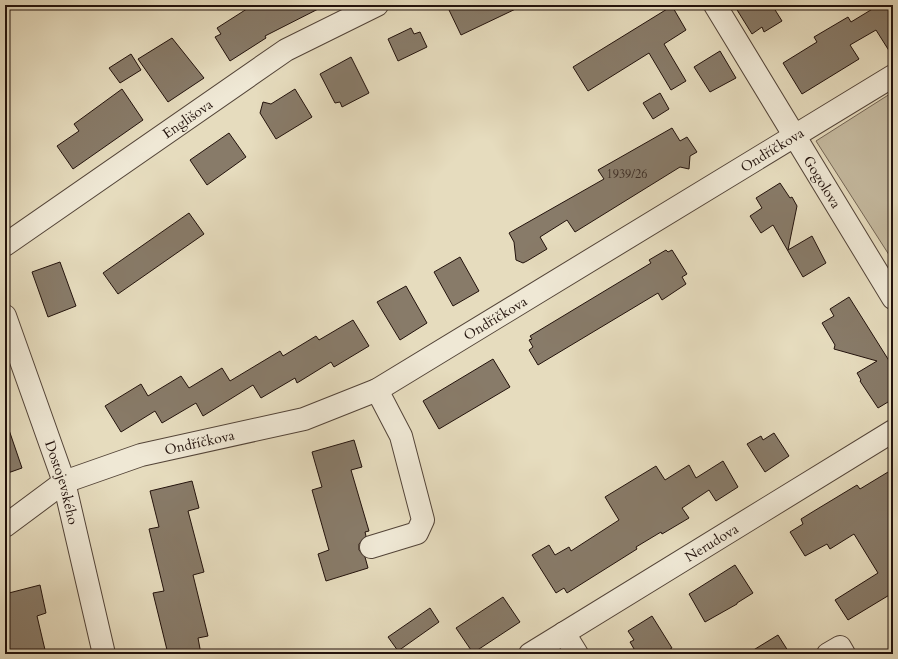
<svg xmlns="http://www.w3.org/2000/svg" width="898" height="659" viewBox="0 0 898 659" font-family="Cardo,serif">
<rect width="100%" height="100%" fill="#e6dcbe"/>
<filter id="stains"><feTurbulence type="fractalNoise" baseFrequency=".005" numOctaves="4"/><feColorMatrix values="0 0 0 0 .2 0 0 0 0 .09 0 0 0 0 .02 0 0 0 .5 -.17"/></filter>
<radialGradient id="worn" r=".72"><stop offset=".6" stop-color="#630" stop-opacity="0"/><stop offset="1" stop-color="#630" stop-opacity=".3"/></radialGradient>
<path fill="#c5baa0" stroke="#746656" d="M893 92V261L816 141Z"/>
<path fill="#887b69" stroke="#22120c" d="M253 5H326L265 36 266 38 230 61 215 37 221 34 217 28Z
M460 5H524L461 35 449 10Z
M734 5H772L782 21 764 32 762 27 752 34Z
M879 5H893V57L876 30 850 45 859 59 802 94 783 63 817 42 814 37 848 17 851 22Z
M672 6 686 30 664 44 686 81 671 90 649 53 588 91 573 67Z
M411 28 414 34 420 32 427 47 398 61 388 39Z
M172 38 204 78 168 102 138 59Z
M720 51 736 78 710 92 694 67Z
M131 54 141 70 120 83 109 68Z
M351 57 369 93 342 107 340 102 335 103 320 74Z
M122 89 143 120 73 169 57 146 79 131 74 124Z
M295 89 312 117 276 139 260 113 263 102 271 104Z
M660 93 669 109 653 119 643 103Z
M672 128 680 141 687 137 697 152 690 156 689 169 680 167 575 232 567 220 540 237 547 249 527 261 523 263 516 260 514 242 509 233 604 179 598 170Z
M229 133 246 157 207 185 190 160Z
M780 183 790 198 792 197 797 206 788 250 812 236 826 263 803 277 773 225 761 233 750 216 762 208 756 198Z
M189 213 204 234 118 294 103 273Z
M666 250 668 252 672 250 687 274 682 277 686 284 662 300 658 293 538 365 529 350 533 347 529 340 532 339 530 336 651 263 649 260Z
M460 257 479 291 453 306 434 272Z
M60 262 76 306 48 317 32 272Z
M406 286 427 323 400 340 377 302Z
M849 297 893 367V399L878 408 860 381 861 380 857 373 877 361 834 349 835 345 822 323 834 316 830 309Z
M353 320 369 346 334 367 331 362 297 383 295 378 261 398 253 385 203 416 196 403 162 423 155 411 121 432 105 406 141 384 148 396 181 376 189 388 222 368 230 381 280 351 283 356 316 336 319 340Z
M493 359 510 387 439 429 423 401Z
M5 427H8L22 468 5 474Z
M774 433 789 456 765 472 747 444 761 436 763 440Z
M354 440 362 467 351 470 369 531 365 532 366 536 359 544V550L365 557 368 568 326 581 318 554 329 550 312 490 322 487 312 452Z
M723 461 738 487 716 501 709 490 682 508 689 518 662 534 661 532 636 547 637 549 567 593 564 588 556 593 532 555 549 545 555 555 569 547 571 551 619 520 605 497 656 466 665 480 689 465 696 478Z
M893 469V597L891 594 848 620 835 600 878 573 854 534 830 549 827 544 805 556 790 532 803 524 801 519 814 511 857 485 860 489Z
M192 481 199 508 188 511 204 572 193 575 208 636 198 638 201 654H168L153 593 164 591 149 529 159 527 150 491Z
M735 565 753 593 737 603V604L705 622 689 594Z
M40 585 46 613 37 616 46 654H5V594Z
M503 597 520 622 473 653 456 628Z
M430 608 439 622 398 651 388 637Z
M652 616 672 648 662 654H637L630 642 634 640 628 631Z
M778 635 790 654H747Z"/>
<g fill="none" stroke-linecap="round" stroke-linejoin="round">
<defs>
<g id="minor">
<path id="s1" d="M715 5 893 298"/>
<path id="s2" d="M5 245 286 50 377 5"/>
<path id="s3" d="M5 316 64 482 104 654"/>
<path id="s4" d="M5 526 64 482 141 455 304 419 377 390 893 76"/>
<path d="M371 547 417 533 423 520 401 436 377 390"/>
<path d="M564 633 577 654"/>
<path id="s5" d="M530 654 893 431"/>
<path d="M828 654 840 647 844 654"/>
</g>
</defs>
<use href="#minor" stroke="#534438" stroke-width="24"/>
<use href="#minor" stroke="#efe8d5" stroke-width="22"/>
</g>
<g text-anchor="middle" stroke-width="4" stroke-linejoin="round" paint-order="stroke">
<g font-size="12" fill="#3c2c23">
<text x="627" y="178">1939/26</text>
</g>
<g font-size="14" fill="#22120c" stroke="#efe8d5">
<text dy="5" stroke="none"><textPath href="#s2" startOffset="222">Englišova</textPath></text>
<text dy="5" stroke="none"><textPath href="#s4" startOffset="863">Ondříčkova</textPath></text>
<text dy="5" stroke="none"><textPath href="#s1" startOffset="207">Gogolova</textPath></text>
<text dy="5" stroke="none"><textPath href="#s4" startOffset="539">Ondříčkova</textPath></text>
<text dy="5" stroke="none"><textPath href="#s4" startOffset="215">Ondříčkova</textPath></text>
<text dy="5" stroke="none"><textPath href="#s3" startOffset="176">Dostojevského</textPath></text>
<text dy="5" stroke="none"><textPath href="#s5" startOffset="213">Nerudova</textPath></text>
</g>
</g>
<rect width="898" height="659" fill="none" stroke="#e6dcbe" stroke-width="20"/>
<rect x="6" y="6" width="886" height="647" fill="none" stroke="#22120c" stroke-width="2"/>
<rect x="10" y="10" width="878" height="639" fill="none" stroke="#22120c"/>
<rect width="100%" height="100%" filter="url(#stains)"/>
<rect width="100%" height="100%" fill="url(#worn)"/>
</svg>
